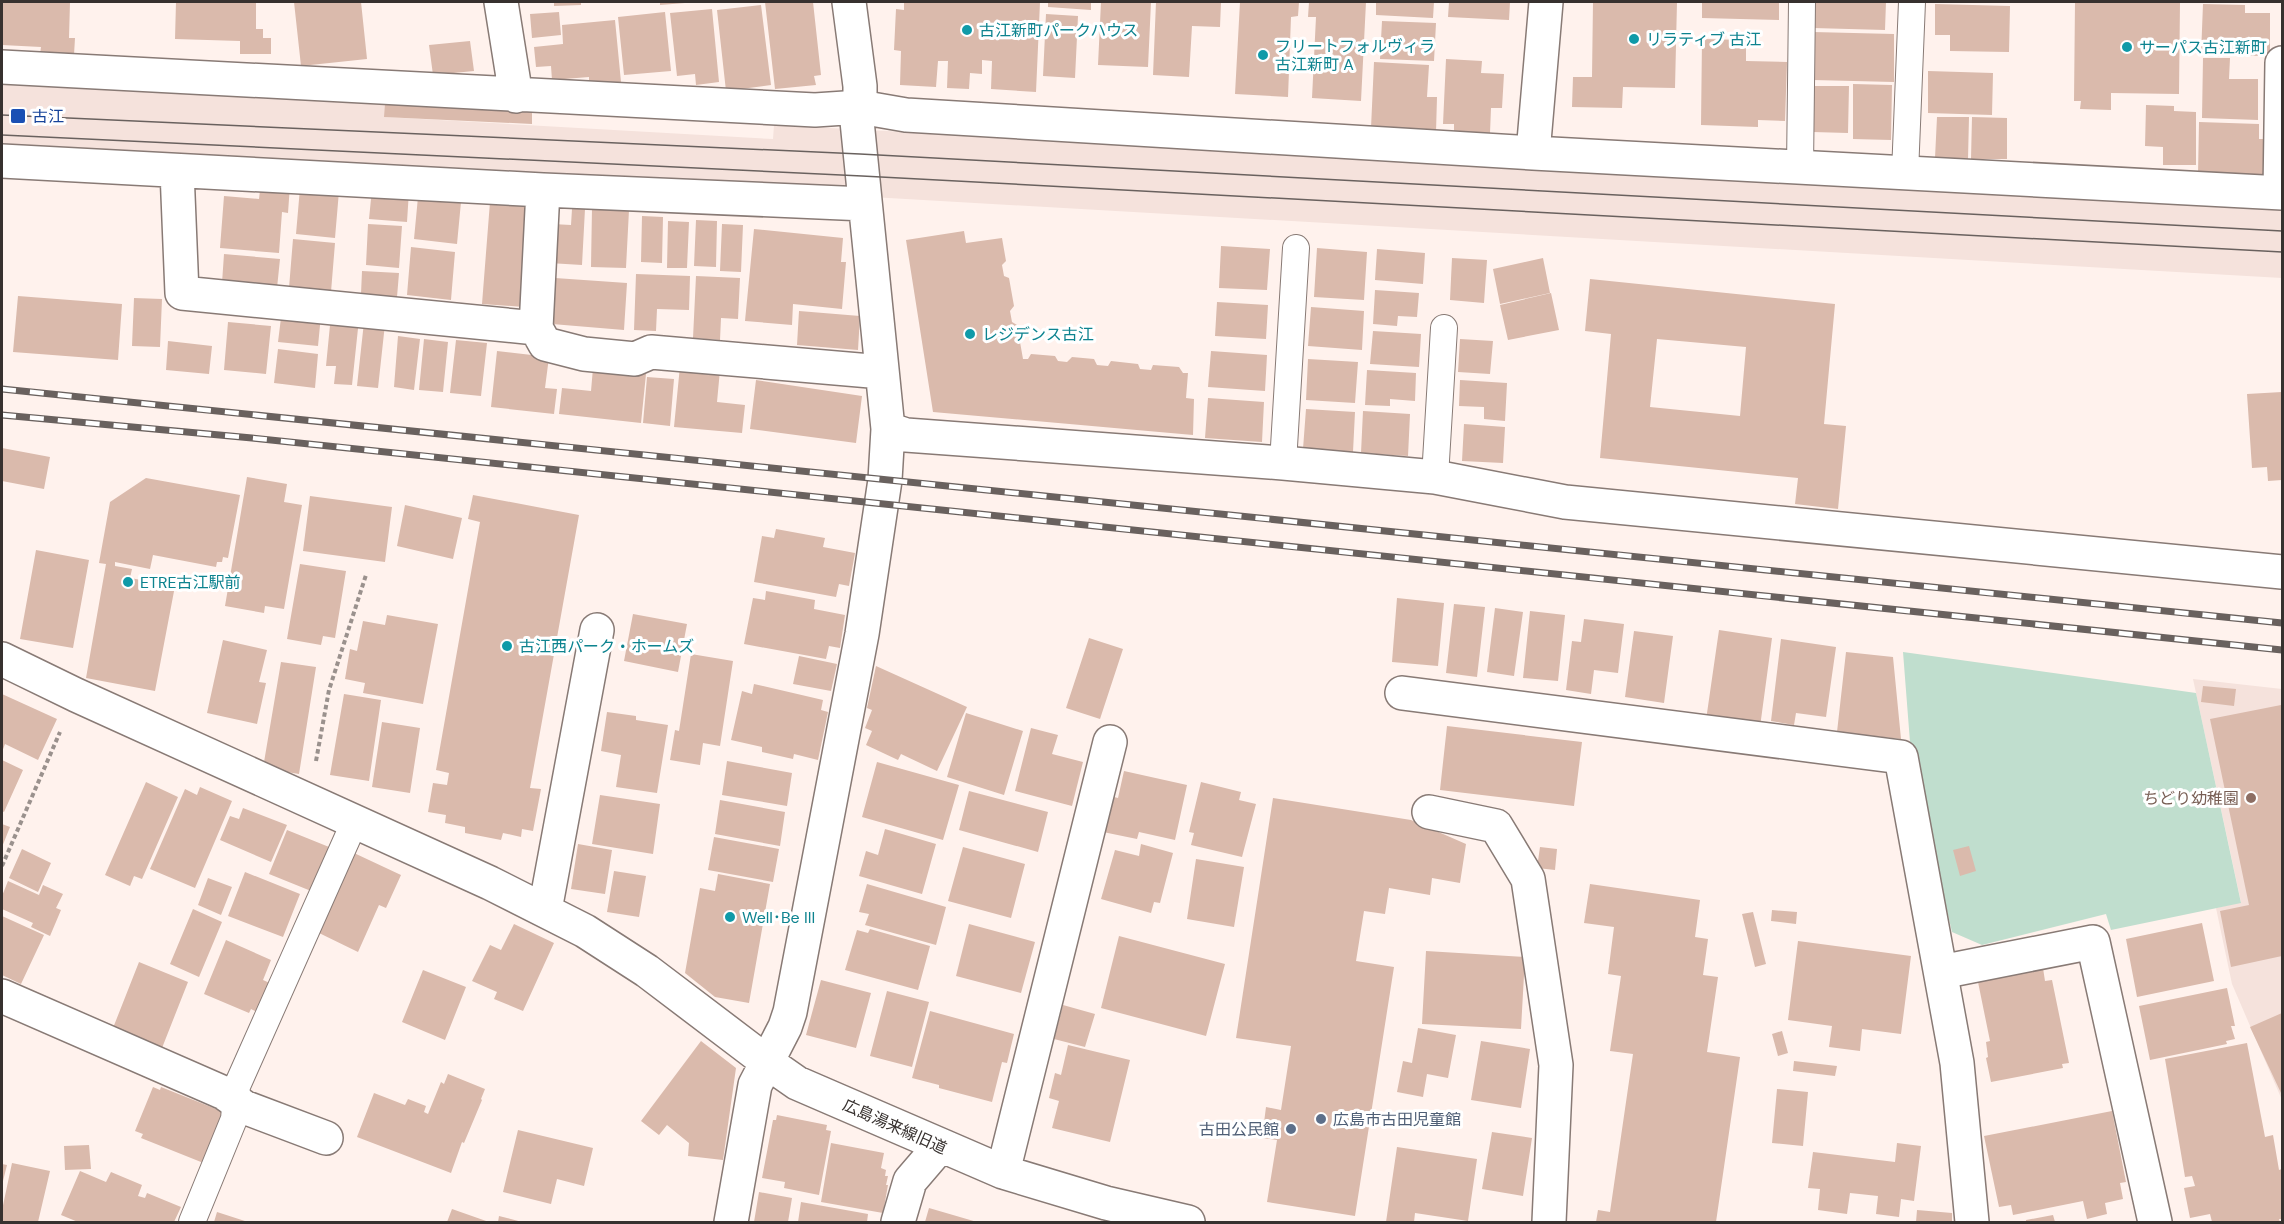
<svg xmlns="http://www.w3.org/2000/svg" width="2284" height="1224" viewBox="0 0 2284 1224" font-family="'DM Sans','Noto Sans JP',sans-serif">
<rect width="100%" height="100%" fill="#fff2ed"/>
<path fill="#f5e2dc" d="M2 84 385 104V117L773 139 774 125 2282 206V278L837 195 2 152Z
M2193 679 2282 689V1100L2232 984 2216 908 2241 902Z"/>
<path fill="#c0dece" d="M1903 652 2196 693 2241 903 2111 930 2106 914 1982 945 1952 932 1911 755Z"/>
<path fill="#dabaac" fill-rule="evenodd" d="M2 2H70L69 38H75L74 55 40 54 41 47 2 45Z
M176 2H256V29H263V38H271V54H240V41L175 39Z
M294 2H361L367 59 301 66Z
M554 2H581V5L554 6Z
M660 2H685V3L660 5Z
M765 2H813L821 75 814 76 816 85 775 89Z
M904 2H1040L1036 92 991 89 992 61 982 60V74L970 73 969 89 947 88 948 61H938L936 87 900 85 901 51 894 50 896 9 904 10Z
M1048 2H1091V10L1048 7Z
M1101 2H1151L1148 67 1098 65Z
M1156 2H1221L1220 27 1192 26 1189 77 1153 75Z
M1240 2H1299L1298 16 1291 17 1288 97 1235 94Z
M1309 2H1366L1361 101 1312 98 1316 17H1308Z
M1376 2H1434L1433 18 1376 15Z
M1449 2H1510L1509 20 1448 17Z
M1593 2H1677L1675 88 1623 87 1622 108 1572 107 1573 77H1592Z
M1702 2H1779V20L1702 18Z
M1814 2H1886L1885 30 1813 28Z
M2075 2H2180L2179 94 2111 93V110L2080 109 2081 101H2074Z
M1935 4 2010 6 2009 52 1950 51V35H1935Z
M2203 4 2245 5V13H2270V56L2201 55Z
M761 5 771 85 726 91 717 10Z
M712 9 719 82 696 85 695 74 677 76 670 13Z
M559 12 561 35 532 38 530 14Z
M665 12 671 71 624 75 618 17Z
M1046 14 1078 16 1075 78 1043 76Z
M615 20 621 82 589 85V77L552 80 551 66 536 67 534 47 563 44 562 25Z
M1382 21 1436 23 1434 61 1380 59Z
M1813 32 1894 34V82L1813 80Z
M1702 39 1746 40V61L1787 62 1785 121 1758 120V127L1701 125Z
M470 41 474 71 433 75 429 45Z
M2203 58H2230L2229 79H2258V120L2202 118Z
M1446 59 1482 61 1481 73 1504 74 1502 108H1491L1490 133 1454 132V124H1443Z
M1374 62 1429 65 1427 97H1437L1436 132 1371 128Z
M1928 71 1993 73 1992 115 1928 113Z
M1853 84 1892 85 1891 140 1853 139Z
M1814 86H1849L1848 133 1813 132Z
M385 104 532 110V124L384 117Z
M2146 105 2174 106V111L2196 112V165H2163V147L2145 146Z
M1937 117H1969L1968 159 1935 158Z
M1972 117 2007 118V159H1971Z
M2199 122 2259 124V139H2266V175L2198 174Z
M261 182 290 185 288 213 282 212 279 253 220 248 224 196 259 199Z
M300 188 339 191 335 238 296 234Z
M372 189 409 191 407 222 369 219Z
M418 197 461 202 457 244 414 239Z
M490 202 533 205 524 307 482 304Z
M592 208 629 210 626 268 591 267Z
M572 209H585L582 265 549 263 552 224 571 225Z
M642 216 663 217 662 263 641 262Z
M696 220 717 221 716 267 694 266Z
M668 221 689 222 687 268H667Z
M368 224 402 226 399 268 366 265Z
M722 224 743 225 741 272 720 271Z
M754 229 843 238 841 262H846L842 309 793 304 792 325 745 321Z
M964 231 966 243 1002 238 1006 261 1002 265 1004 276 1009 278 1014 306 1010 311 1012 322 1017 325 1023 359H1028L1031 354 1055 356 1058 361 1067 362 1072 357 1094 359 1097 365 1108 366 1111 361 1138 364 1140 369 1151 370 1153 365 1179 367 1183 373H1188L1186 398 1194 399 1193 435 933 412 906 240Z
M293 239 335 243 331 292 289 288Z
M1221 246 1270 249 1267 290 1219 288Z
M411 247 455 252 451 300 407 295Z
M1317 248 1367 252 1364 300 1314 297Z
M1377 249 1425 253 1423 284 1375 280Z
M224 254 280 259 277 288 222 283Z
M1452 258 1487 260 1484 303 1450 300Z
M1543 258 1550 293 1500 304 1493 269Z
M362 271 399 273 397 297 361 294Z
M636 274 690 276 689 310 657 309 656 331 634 330Z
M696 276 740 278 738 319 721 318 720 340 693 338Z
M555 278 627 283 624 330 552 324Z
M1590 279 1835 304 1824 424 1846 426 1838 509 1795 504 1798 478 1600 458 1611 334 1585 331ZM1657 339 1746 347 1740 416 1650 407Z
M1375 290 1419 293 1417 317 1398 316 1397 326 1373 324Z
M1551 293 1559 330 1508 340 1500 305Z
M18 296 122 304 118 360 13 352Z
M134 298 162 299 160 347 132 346Z
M1217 302 1268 305 1266 339 1215 336Z
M1311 307 1364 311 1362 350 1308 346Z
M282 310 321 315 318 346 278 342Z
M799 311 860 316 858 350 797 345Z
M331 315 359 319 352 385 334 384 336 366H326Z
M228 322 271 326 266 374 224 370Z
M364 322 385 324 378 388 357 386Z
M1373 331 1421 334 1419 367 1370 364Z
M398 336 420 339 414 390 394 387Z
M424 339 448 342 443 392 419 390Z
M1460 339 1493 341 1490 374 1458 372Z
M456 340 487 343 481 396 450 393Z
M168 341 212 346 209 374 166 370Z
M278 349 318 354 315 388 274 383Z
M497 351 549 357 545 388 557 389 554 414 491 407Z
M1211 351 1267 355 1265 391 1208 387Z
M1308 359 1358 362 1355 403 1306 400Z
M680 366 720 370 717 402 745 405 742 433 674 427Z
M593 368 646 374 641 423 559 414 562 388 591 391Z
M1367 370 1416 373 1415 401 1390 399V406L1365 405Z
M647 377 674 379 670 426 643 423Z
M756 380 862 396 856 443 750 429Z
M1460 380 1507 383 1505 421 1484 419V407L1459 406Z
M2282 392V480L2268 481 2267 467 2252 468 2247 394Z
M1208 398 1264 402 1262 442 1205 438Z
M1306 409 1355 412 1353 452 1303 449Z
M1363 411 1410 414 1408 456 1361 453Z
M1464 424 1505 427 1503 463 1462 461Z
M2 448 50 457 44 489 2 481Z
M247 477 287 484 284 502 302 505 284 609 265 606 264 613 225 606Z
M146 478 240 495 228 558 223 557 222 562H217L216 567 153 555 150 569 115 562V566L132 569 130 578 175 586 155 691 86 678 106 564 99 563 110 502Z
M473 495 579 515 530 788 541 789 533 831 522 829 521 837 503 833 501 840 465 833V827L445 823 446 815 428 812 433 783 447 785 449 773 436 770 480 522 468 519Z
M310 496 392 507 385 562 303 551Z
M405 505 462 518 453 559 397 546Z
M776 529 825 538 823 547 855 553 849 586 839 584 836 597 754 582 762 536 774 538Z
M36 550 89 560 73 648 20 639Z
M300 564 346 571 335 638 323 636 321 645 287 639Z
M766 591 815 600 814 609 845 615 840 648 829 646 826 659 744 644 753 598 765 600Z
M1397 598 1444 603 1438 666 1392 662Z
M1454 604 1485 607 1477 677 1446 673Z
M1495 608 1523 612 1514 676 1487 672Z
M1530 611 1565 615 1558 681 1523 678Z
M633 614 687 624 678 672 624 661Z
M387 615 438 624 423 704 363 693 365 683 345 679 350 649 357 651 363 621 385 625Z
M1584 619 1624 624 1618 673 1594 670 1591 694 1566 690 1572 641 1581 642Z
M1719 630 1772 638 1760 727 1706 720Z
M1634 631 1673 636 1664 703 1625 697Z
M1089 638 1123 649 1100 719 1066 708Z
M1781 639 1836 647 1826 717 1796 713 1794 725 1771 721Z
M223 640 267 650 259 682 266 683 257 724 207 713Z
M1846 652 1893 657 1901 739 1837 732Z
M691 654 733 661 720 746 703 743 700 765 670 760 675 730 679 731Z
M799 656 837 664 831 691 793 684Z
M281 662 316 667 299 774 263 768Z
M876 666 967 707 937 771 901 754 898 760 866 745 872 731 865 728 872 710 867 708Z
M754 684 823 700 821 710 828 712 818 760 794 754 793 759 762 752V747L731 740 742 691 752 694Z
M2203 686 2236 689 2234 706 2201 702Z
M2 694 57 719 38 760 5 744 2 752Z
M344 694 381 700 369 781 330 775Z
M2281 705 2282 714V956L2231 967 2220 911 2249 905 2210 719Z
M607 712 636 716V720L668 725 657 793 616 787 621 755 601 751Z
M966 713 1023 731 1004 795 947 777Z
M382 722 420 728 410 793 372 787Z
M1447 726 1582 742 1574 806 1440 790Z
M1031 728 1058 735 1052 754 1083 762 1072 806 1015 791Z
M2 760 23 770 4 812 2 811Z
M727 761 792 773 787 806 722 795Z
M877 762 959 785 943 840 862 817Z
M1124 771 1187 785 1175 840 1139 832 1137 839 1103 832 1110 796 1118 798Z
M146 782 178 797 142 879 134 876 130 886 105 875Z
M1201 782 1241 792 1239 800 1256 804 1242 857 1191 845 1194 833 1189 832Z
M200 787 232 801 195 888 150 869 185 789 197 795Z
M969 791 1048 812 1038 852 959 830Z
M600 795 660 804 653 854 592 844Z
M1273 798 1411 820 1466 844 1460 883 1432 878 1430 895 1389 888 1385 914 1364 911 1356 961 1394 967 1355 1216 1267 1202 1277 1140 1262 1138 1266 1107 1281 1110 1291 1046 1236 1038Z
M720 800 785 812 780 846 715 834Z
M243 808 287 825 271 862 220 840 230 816 239 819Z
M2 824 10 827 2 847Z
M885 829 936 844 922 894 859 876 866 851 878 855Z
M287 830 334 849 316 893 269 874Z
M714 837 779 849 773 882 708 870Z
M578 844 612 850 605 894 571 889Z
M1141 844 1173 853 1160 903 1154 902 1151 913 1101 899 1115 850 1139 856Z
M1969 846 1976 871 1960 876 1953 850Z
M963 847 1025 864 1011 918 948 901Z
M1540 847 1557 849 1555 870 1537 868Z
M22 849 51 863 38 892 9 878Z
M354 853 401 875 386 908 379 905 358 952 317 932Z
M1196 859 1244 867 1234 927 1187 919Z
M614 871 646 876 639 917 607 912Z
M245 872 300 894 283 937 228 916Z
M718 874 770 884 749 1003 715 997 685 973 700 888 715 891Z
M208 878 232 887 221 915 198 905Z
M8 881 39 895 43 885 63 894 56 908 61 910 50 936 31 927 33 923 2 909V896Z
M867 884 946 907 936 945 865 925 869 914 859 912Z
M1590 884 1700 900 1695 937 1708 939 1703 975 1718 977 1707 1052 1740 1057 1716 1222H1596L1598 1210 1610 1212 1633 1054 1610 1051 1621 976 1608 974 1614 927 1584 923Z
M193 909 222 922 199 977 170 964Z
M1772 910 1797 912 1796 924 1771 921Z
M1753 912 1766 964 1755 967 1742 914Z
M2 916 44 935 21 984 2 975Z
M2202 923 2214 981 2137 997 2126 939Z
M514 924 554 943 523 1011 494 999 497 992 472 981 490 945 501 950Z
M969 924 1035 942 1021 993 956 976Z
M870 929 930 946 918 990 845 970 857 930 868 933Z
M1119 936 1225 964 1206 1036 1101 1008Z
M226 940 271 960 263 980 272 984 259 1013 251 1009 249 1013 204 994Z
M1798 941 1911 956 1901 1034 1862 1029 1860 1051 1829 1047 1832 1026 1788 1020Z
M1426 951 1525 957 1521 1029 1422 1024Z
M139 962 188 982 162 1048 113 1028Z
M2043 968 2045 981 2052 980 2069 1063 2062 1064 2063 1068 1991 1082 1986 1058 1988 1057 1986 1042 1990 1041 1978 982Z
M423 970 466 987 445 1040 402 1022Z
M821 980 871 993 856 1048 806 1035Z
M2227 988 2235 1026H2231L2235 1039 2226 1041 2227 1044 2150 1060 2139 1006Z
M887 991 929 1002 912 1067 870 1056Z
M1063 1005 1095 1014 1085 1047 1054 1039Z
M930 1011 1014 1034 1007 1063 1002 1062 992 1102 939 1088V1085L912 1078Z
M2282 1013V1092L2281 1093 2250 1027Z
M1418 1028 1456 1035 1448 1078 1427 1074 1423 1097 1397 1092 1403 1061 1412 1063Z
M1782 1031 1788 1053 1778 1056 1772 1034Z
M701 1041 736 1068 723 1160 688 1156 689 1143 667 1125 659 1135 641 1121Z
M1481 1041 1530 1049 1521 1108 1471 1100Z
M2247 1043 2265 1137 2273 1135 2279 1170 2282 1169V1219H2279L2280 1222H2212L2210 1214 2190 1218 2184 1188 2195 1186 2192 1176 2185 1177 2165 1059Z
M1068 1045 1130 1060 1110 1142 1052 1128 1059 1101 1049 1098 1055 1073 1061 1075Z
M1794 1061 1837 1066 1835 1076 1793 1071Z
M448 1074 485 1089 481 1099 482 1100 464 1143 462 1142 451 1173 357 1137 374 1093 405 1105 408 1099 426 1106 424 1112 428 1114 441 1082 444 1084Z
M153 1087 160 1090 161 1087 226 1113 206 1164 141 1138 143 1134 135 1131Z
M1777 1089 1808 1092 1803 1146 1772 1143Z
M2112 1111 2126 1182 2120 1183 2123 1199 2105 1203 2107 1214 2087 1219 2083 1201 2013 1215 2011 1205 1999 1207 1984 1136Z
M777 1115 827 1125 826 1130 831 1131 819 1195 784 1188 785 1182 762 1178 773 1120H776Z
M518 1130 593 1148 584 1186 557 1179 551 1204 503 1192Z
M1492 1132 1532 1138 1523 1196 1482 1189Z
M831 1143 884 1153 881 1168 886 1170 885 1176H888L886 1185H888L883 1213 821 1202Z
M1897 1143 1921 1146 1914 1201 1901 1199 1899 1217 1876 1214 1878 1196 1850 1193 1847 1214 1818 1210 1820 1189 1808 1188 1813 1152 1895 1162Z
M89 1145 91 1169 65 1170 64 1146Z
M1397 1147 1477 1159 1468 1221 1415 1213 1414 1222H1386Z
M12 1163 50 1171 38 1222H2V1210Z
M2 1164 7 1165 2 1185Z
M80 1171 106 1182 111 1172 142 1185 138 1196 145 1198 147 1193 181 1207 174 1222H78L61 1215Z
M759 1192 792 1198 788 1222H754Z
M801 1202 868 1214 867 1222H798Z
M929 1208 977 1222H925Z
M452 1209 489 1222H447Z
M1917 1210 1952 1213V1222H1916Z
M217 1212 248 1222H214Z
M2053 1215 2055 1222H2026V1220Z
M499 1216 522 1222H498Z"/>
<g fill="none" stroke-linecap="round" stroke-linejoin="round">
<defs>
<path id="lane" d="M1800 167 1802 2
M1905 173 1912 2
M1283 463 1296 248
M1435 477 1444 328
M192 1222 234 1119 237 1086 355 821"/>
<path id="street" d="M501 2 516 96
M2 67 815 110 860 107 906 115 1533 153 2282 193
M1533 153 1546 2
M2 161 543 190 865 204
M177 171 182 293 536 328 543 190
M2280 192 2282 63
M536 328 545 344 584 354 635 359 651 352 882 372
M888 429 906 435 1283 463 1435 477 1565 502 2282 572
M2 659 76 695 490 883 585 931 647 971 767 1062 785 1027 790 1012 862 634 885 480 888 429 857 121 860 107
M1402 693 1901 757 1957 1063 1972 1222
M1429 812 1496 826 1528 879 1556 1065 1549 1222
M545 910 597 630
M1941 972 2093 942 2155 1222
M2 996 224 1093 244 1107 326 1138
M1003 1172 1110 742
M731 1222 755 1085 767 1062 797 1083 1003 1172 1106 1203 1188 1222
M898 1222 910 1181 940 1146"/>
<path id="secondary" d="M849 2 860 86V107"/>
</defs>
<use href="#lane" stroke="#887a75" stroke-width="28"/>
<use href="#street" stroke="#887a75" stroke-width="36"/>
<use href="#secondary" stroke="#887a75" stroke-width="36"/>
<path stroke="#9a918d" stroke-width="4" stroke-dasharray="4.5 3" stroke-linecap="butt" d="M316 761 329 690 366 575
M2 866 60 732"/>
<use href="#lane" stroke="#fff" stroke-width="26"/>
<use href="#street" stroke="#fff" stroke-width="33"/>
<use href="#secondary" stroke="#fff" stroke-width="33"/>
<path stroke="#69615e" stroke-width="1.5" d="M2 115 860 154 2282 231
M2 135 862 176 2282 252"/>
<defs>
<path id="rail" d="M2 389 2282 623
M2 415 252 438 2282 650"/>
</defs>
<use href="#rail" stroke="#69615e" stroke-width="7"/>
<use href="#rail" stroke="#fff" stroke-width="4.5" stroke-dasharray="14" stroke-linecap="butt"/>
</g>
<g fill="#0f9aa8" stroke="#fff" stroke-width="2">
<circle cx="967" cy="30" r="6"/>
<circle cx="1634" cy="39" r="6"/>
<circle cx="2127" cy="47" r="6"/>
<circle cx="1263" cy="55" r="6"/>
<circle cx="970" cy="334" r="6"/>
<circle cx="128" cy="582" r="6"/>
<circle cx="507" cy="646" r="6"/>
<circle cx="730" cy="917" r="6"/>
</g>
<rect fill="#1a4fb4" stroke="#fff" stroke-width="2" x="10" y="108" width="16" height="16" rx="3"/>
<circle fill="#8d6e63" stroke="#fff" stroke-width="2" cx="2251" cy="798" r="6"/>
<g fill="#5c6f8a" stroke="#fff" stroke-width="2">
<circle cx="1321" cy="1119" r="6"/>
<circle cx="1291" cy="1129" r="6"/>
</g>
<g text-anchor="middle" stroke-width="6" stroke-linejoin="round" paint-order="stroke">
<g font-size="16" fill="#0d838f" stroke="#fff" text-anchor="start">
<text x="979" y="36">古江新町パークハウス</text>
<text x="1646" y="45">リラティブ 古江</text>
<text x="1275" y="52">フリートフォルヴィラ<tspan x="1275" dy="18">古江新町 A</tspan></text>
<text x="2139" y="53">サーパス古江新町</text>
<text x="982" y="340">レジデンス古江</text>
<text x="140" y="588">ETRE古江駅前</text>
<text x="519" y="652">古江西パーク・ホームズ</text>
<text x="742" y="923">Well･Be III</text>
</g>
<g font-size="16" fill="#164399" stroke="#fff" text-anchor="start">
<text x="32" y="122">古江</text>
</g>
<g font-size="16" fill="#785e54" stroke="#fff" text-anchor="end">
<text x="2239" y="804">ちどり幼稚園</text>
</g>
<g font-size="16" fill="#4e5e75" stroke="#fff" text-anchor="start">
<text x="1333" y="1125">広島市古田児童館</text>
<text x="1279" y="1135" text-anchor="end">古田公民館</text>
</g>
<g font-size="16" fill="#37312f" stroke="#fff">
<text transform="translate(895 1126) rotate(24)" y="6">広島湯来線旧道</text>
</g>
</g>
<rect width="2284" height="1224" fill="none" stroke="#37312f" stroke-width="6"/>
</svg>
